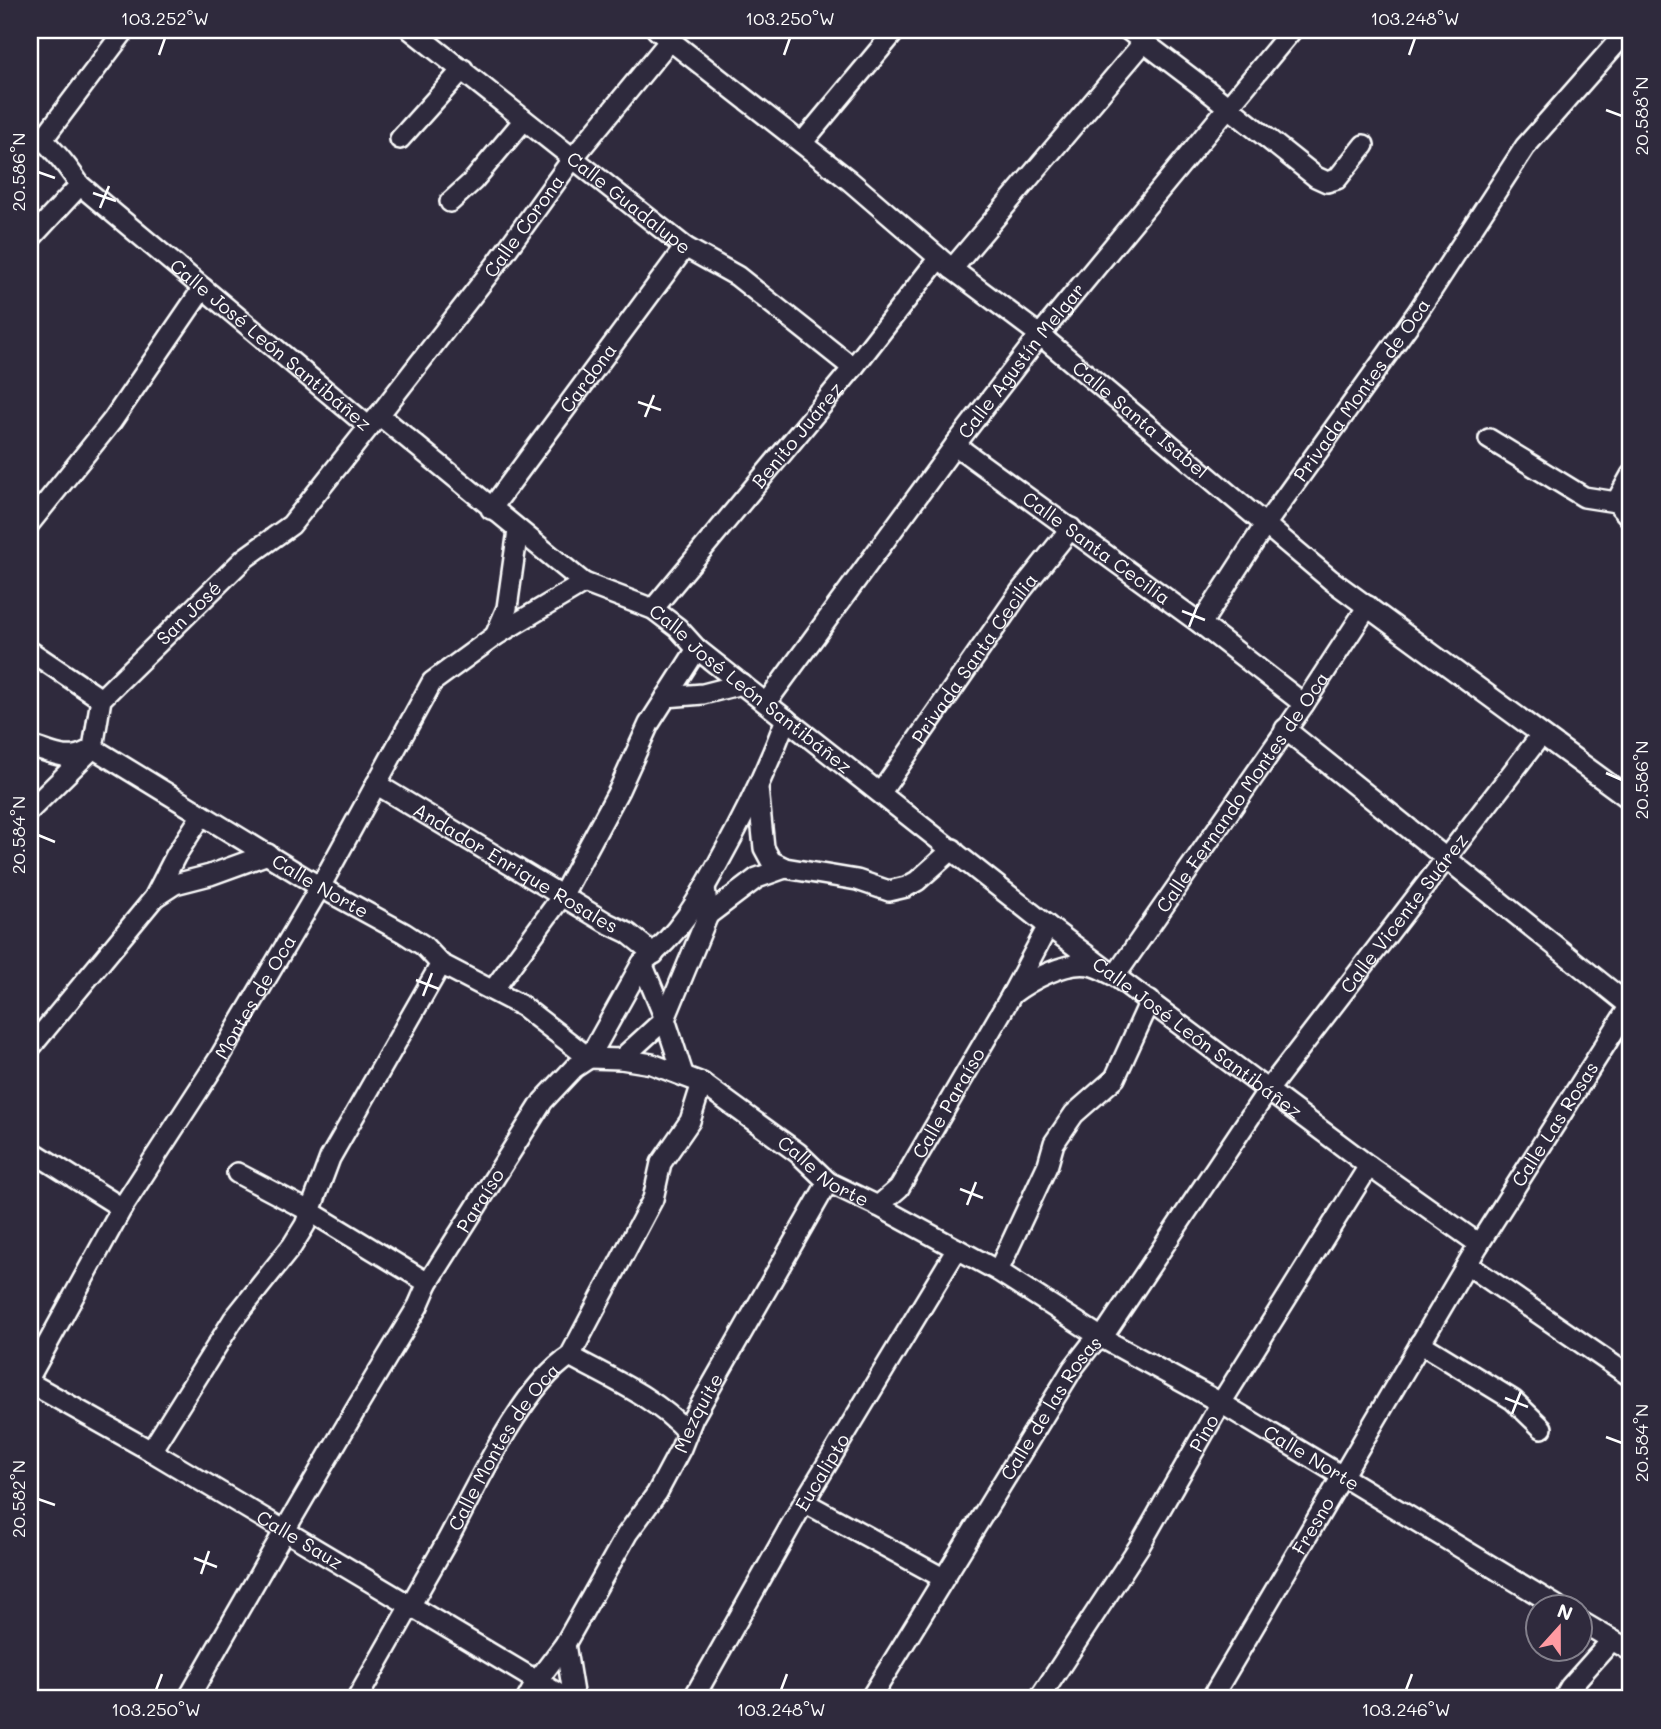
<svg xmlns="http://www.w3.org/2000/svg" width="1661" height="1729" viewBox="0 0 1661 1729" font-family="Mali,sans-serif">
<rect width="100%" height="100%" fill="#2f2a3d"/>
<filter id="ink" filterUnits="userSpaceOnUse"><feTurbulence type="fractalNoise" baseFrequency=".0143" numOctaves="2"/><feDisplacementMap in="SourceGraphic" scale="14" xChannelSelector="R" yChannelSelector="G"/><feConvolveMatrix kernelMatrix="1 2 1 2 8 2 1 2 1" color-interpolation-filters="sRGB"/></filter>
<g filter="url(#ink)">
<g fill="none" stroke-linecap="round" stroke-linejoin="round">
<defs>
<g id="minor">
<path id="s1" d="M411 30 685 247 737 276 853 368"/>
<path id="s2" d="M657 30 850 181 952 269 1040 335 1331 580 1631 800"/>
<path d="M1128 30 1203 87 1316 177 1327 182 1337 179 1364 145"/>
<path id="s3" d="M30 129C50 144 66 164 80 185L369 427 379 415 584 583 653 609 678 628 697 649 1048 926 1369 1166 1479 1244"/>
<path d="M43 139 125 30"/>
<path d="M400 139 463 69"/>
<path d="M802 143 896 30"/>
<path d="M450 202 473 181 524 120"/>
<path d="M30 239 80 185"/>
<path d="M952 269 1144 42"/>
<path id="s4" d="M379 415 498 262 573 158 670 40"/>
<path d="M1489 439 1584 497 1616 502 1631 519"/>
<path id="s5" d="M955 445 1201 624 1304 704"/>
<path d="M1616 502 1631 475"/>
<path id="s6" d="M491 509 685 247"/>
<path d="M30 523 112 421 203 288"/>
<path id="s7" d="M653 609 853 368 939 258"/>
<path id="s8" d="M1201 624 1265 525 1417 313 1525 147 1628 30"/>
<path d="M495 636 507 608 518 530"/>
<path d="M30 651 101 699"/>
<path d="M666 697 703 694 742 684"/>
<path id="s9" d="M766 703 955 445 1040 335 1292 30"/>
<path d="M1285 729 1630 1006"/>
<path d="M30 746C52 752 66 763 88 751"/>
<path id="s10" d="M93 748 320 887 404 933 424 946 441 964 522 1006 589 1058 621 1059 652 1064 702 1083 798 1153 828 1182 878 1206 998 1271 1102 1338 1221 1403 1557 1606"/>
<path id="s11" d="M376 784 607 923 628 933 654 954"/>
<path d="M758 788 764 848 771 861 785 868 857 880 889 891 906 887 917 881 953 849"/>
<path id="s12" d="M881 792 1020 592 1071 528"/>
<path id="s13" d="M30 810 93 748 101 699 245 558 291 525 369 427"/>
<path d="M155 897 175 884 210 875 268 854"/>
<path d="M708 915 757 878 785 868"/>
<path d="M642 963 665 1019 683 1074"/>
<path d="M493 990 562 896 619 790 649 724 697 649"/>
<path id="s14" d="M1012 994C1031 980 1065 961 1089 965 1098 967 1107 972 1115 976L1304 704 1368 606"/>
<path d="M30 1048 154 898 176 855 202 815"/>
<path d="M621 1059 665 1019 708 915 705 887"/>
<path d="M30 1150 122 1208"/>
<path d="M237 1173 311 1212 428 1283"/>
<path id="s15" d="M878 1206 899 1188 1012 994 1048 926"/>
<path d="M1468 1265 1631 1377"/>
<path d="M998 1271 1048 1164 1054 1143 1074 1114 1115 1078 1150 1001"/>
<path d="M1420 1343 1513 1400 1542 1428"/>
<path d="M570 1356C611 1379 655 1397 687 1432"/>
<path id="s16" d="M30 1376 122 1208 218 1060 320 887 432 682 495 636 584 583"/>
<path id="s17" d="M30 1383 151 1451 567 1699"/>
<path d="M151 1451 233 1320 292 1246 305 1225 330 1158 441 964"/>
<path d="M804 1502 943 1578"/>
<path d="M1580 1621 1631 1651"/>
<path d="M565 1644 574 1699"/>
<path id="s18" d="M188 1699C263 1567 339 1436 418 1306L428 1283 543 1101 574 1068 589 1058 642 963C681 933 699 898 722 856 747 811 768 767 786 719"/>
<path id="s19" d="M357 1699C387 1647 417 1594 447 1541 475 1489 522 1386 570 1356L653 1199 661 1163 690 1121 702 1083"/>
<path id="s20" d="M527 1699 537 1681 565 1644 627 1534 657 1493 681 1448 693 1418 828 1182"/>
<path id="s21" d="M693 1699 804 1502 957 1249"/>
<path id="s22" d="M870 1699 1073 1368 1090 1346 1102 1338 1268 1090 1541 735"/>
<path id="s23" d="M1039 1699 1140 1545 1221 1403 1369 1166"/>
<path id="s24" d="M1211 1699 1479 1244 1631 1004"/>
<path d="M1563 1699 1570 1687 1612 1640"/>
</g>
</defs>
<use href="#minor" stroke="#fff" stroke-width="24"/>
<use href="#minor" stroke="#2f2a3d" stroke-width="19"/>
</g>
</g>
<path fill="none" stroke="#fff" stroke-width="2.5" d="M159 55 165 38M784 55 790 38M1409 55 1415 38M1606 110 1622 116M38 172 55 178M93 193 116 201M100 208 109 186M638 402 661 410M645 417 654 395M1182 611 1205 620M1189 627 1198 604M1606 773 1622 780M38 835 55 842M416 980 439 989M423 996 432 973M960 1189 983 1198M967 1205 976 1182M1505 1398 1528 1407M1512 1414 1521 1391M1606 1437 1622 1443M38 1499 55 1505M194 1558 217 1567M201 1574 209 1551M156 1690 162 1674M781 1690 787 1674M1406 1690 1412 1674"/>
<g text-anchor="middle" stroke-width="5" stroke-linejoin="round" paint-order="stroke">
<g font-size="19" fill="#fff" stroke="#2f2a3d">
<text dy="7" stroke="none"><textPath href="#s1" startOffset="278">Calle Guadalupe</textPath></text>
<text dy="7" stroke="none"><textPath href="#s4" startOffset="238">Calle Corona</textPath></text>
<text dy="7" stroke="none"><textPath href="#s3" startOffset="324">Calle José León Santibáñez</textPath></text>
<text dy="7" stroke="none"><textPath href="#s9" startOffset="427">Calle Agustín Melgar</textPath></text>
<text dy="7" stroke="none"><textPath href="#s6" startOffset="163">Cardona</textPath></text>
<text dy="7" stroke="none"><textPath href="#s8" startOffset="284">Privada Montes de Oca</textPath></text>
<text dy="7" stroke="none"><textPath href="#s2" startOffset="621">Calle Santa Isabel</textPath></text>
<text dy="7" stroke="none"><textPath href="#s7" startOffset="226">Benito Juárez</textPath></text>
<text dy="7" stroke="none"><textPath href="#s5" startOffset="175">Calle Santa Cecilia</textPath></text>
<text dy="7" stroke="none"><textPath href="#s13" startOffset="261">San José</textPath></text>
<text dy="7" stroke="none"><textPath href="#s12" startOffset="163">Privada Santa Cecilia</textPath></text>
<text dy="7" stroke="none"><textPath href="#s3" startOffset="933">Calle José León Santibáñez</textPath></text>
<text dy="7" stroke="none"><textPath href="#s14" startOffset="336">Calle Fernando Montes de Oca</textPath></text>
<text dy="7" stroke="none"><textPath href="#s11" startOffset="163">Andador Enrique Rosales</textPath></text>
<text dy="7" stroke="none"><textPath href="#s10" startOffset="266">Calle Norte</textPath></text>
<text dy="7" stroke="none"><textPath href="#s22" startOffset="952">Calle Vicente Suárez</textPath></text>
<text dy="7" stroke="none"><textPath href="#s16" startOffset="441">Montes de Oca</textPath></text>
<text dy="7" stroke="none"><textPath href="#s3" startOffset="1500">Calle José León Santibáñez</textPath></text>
<text dy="7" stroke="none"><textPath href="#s15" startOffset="126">Calle Paraíso</textPath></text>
<text dy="7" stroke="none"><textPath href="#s24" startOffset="670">Calle Las Rosas</textPath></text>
<text dy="7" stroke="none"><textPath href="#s10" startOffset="854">Calle Norte</textPath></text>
<text dy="7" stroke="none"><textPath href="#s18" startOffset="578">Paraíso</textPath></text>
<text dy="7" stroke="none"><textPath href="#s22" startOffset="343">Calle de las Rosas</textPath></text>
<text dy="7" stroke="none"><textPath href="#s20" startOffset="334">Mezquite</textPath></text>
<text dy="7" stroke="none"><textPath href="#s23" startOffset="313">Pino</textPath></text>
<text dy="7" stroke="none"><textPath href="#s19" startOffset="292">Calle Montes de Oca</textPath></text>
<text dy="7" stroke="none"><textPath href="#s10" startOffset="1421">Calle Norte</textPath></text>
<text dy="7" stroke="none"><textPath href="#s21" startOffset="261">Eucalipto</textPath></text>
<text dy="7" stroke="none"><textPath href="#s24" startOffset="201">Fresno</textPath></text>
<text dy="7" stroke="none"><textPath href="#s17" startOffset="312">Calle Sauz</textPath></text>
</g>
</g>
<rect width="1661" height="1729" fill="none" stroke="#2f2a3d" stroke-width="77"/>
<g transform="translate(1559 1628) rotate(21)"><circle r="33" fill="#2f2a3d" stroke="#827f8b" stroke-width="2"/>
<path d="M0-5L12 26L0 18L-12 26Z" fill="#ff9aa2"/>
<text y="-10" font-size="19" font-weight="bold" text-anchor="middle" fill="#ffffff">N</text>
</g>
<rect x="38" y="38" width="1584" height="1652" fill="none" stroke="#fff" stroke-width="2.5"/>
<g font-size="18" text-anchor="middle" fill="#fff">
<text x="165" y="25">103.252°W</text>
<text x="790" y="25">103.250°W</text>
<text x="1415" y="25">103.248°W</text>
<text transform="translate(1642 116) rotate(-90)" y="6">20.588°N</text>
<text transform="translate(19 172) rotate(-90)" y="6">20.586°N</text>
<text transform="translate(1642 780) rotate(-90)" y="6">20.586°N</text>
<text transform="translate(19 835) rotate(-90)" y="6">20.584°N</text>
<text transform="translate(1642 1443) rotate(-90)" y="6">20.584°N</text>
<text transform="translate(19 1499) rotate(-90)" y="6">20.582°N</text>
<text x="156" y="1716">103.250°W</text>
<text x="781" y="1716">103.248°W</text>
<text x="1406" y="1716">103.246°W</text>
</g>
</svg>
